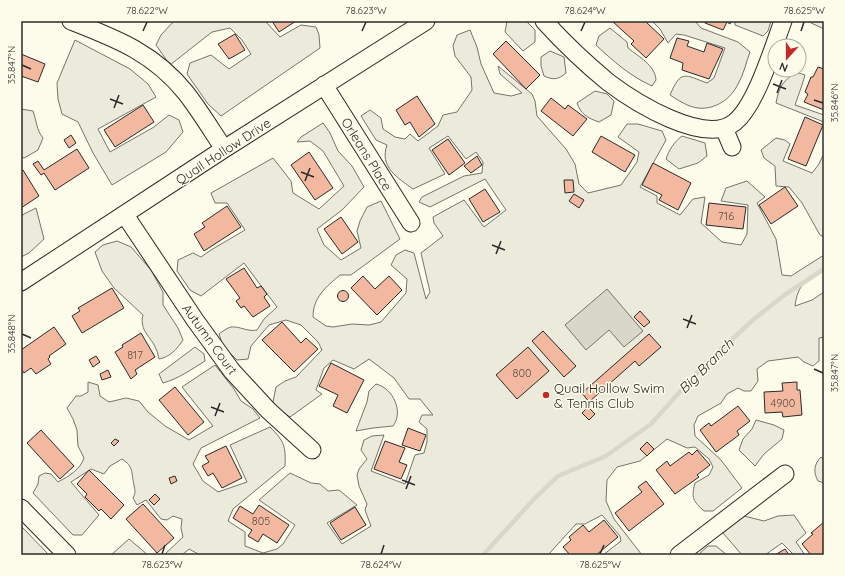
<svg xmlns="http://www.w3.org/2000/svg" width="845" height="576" viewBox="0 0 845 576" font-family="Quicksand,sans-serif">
<rect width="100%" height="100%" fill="#fdfbea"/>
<path fill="#ecebdb" stroke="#74746e" d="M174 21H265L280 37 301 25 316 27 319 35 320 48 221 116 208 104 187 74 190 63 211 55 229 69 251 54 242 40 230 28 212 32 170 65 156 45 161 35Z
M507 21H526L535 30V42L523 51 505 32Z
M652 21H695L701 28 738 42 750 52C746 62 744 74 738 84 731 99 715 110 698 108 688 107 678 100 670 95 681 69 685 75 707 83L714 78 725 48 684 35 676 34 668 43 660 29Z
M735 21H771L768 31 763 36 735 25Z
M807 21H824V29Z
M610 28 627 42 628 48C639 57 655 65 656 80L652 86C630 76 613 61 596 45L599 36Z
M470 30 477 47 481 64 494 93 511 96 522 93 500 74 498 66 532 94 535 101 537 116 566 149 575 164 579 184 588 193 621 185 637 162 639 152 618 137 627 124H638L662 131 666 140 640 187 657 196V203L680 215 693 199 705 197 701 223 722 242 741 245 747 234 748 205 721 201 726 188 747 181 765 197 757 203 776 239 782 275 791 276 824 255V269C806 281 798 283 795 306L812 300 824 292V337L819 338V361L813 366 804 362 798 357 768 361 757 369 758 381 751 391H744L738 388 727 394 721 403 698 416 694 425 695 436 721 460 742 488 713 511H704C693 501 691 498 695 483L709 475 713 467 709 459 695 447 687 448 667 439 640 461 617 467 607 480 606 501 614 519 642 555H603L621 541 620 536 602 515 585 524H576L548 555H200L189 549 182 555H164L183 537 181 528 182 519 173 516 167 520 161 519 146 500 137 505 133 498C136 492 135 491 134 485 131 472 134 467 122 459L110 466 104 474 91 469 71 482 99 515 82 535H73L33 493 38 484 39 476 45 473 51 474 58 482C69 476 80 470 84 458L78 446 77 430 73 419 67 408 76 396H81L88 392V382L98 385 100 396 109 402 126 398 139 401 148 412 165 426 189 440 213 426 182 387 215 365 234 389 241 401 253 409 260 418 201 448 193 464 203 481 218 492 247 482 230 445 270 427C284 441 286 446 285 466L233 509 228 521 245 532V546L263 553 277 549 283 544 295 525 259 500 290 473 311 483 320 484 328 491 339 490 357 505 327 523 342 544 371 526 365 510 367 504 359 486 357 475 359 469 367 459 361 450 364 440 372 436 384 435 371 471 405 484 415 455 424 453 427 442V429L419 422 422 415H433L420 399H409L394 378 369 359 354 369 333 360 324 368 316 390 322 394 290 417 278 409 273 402 276 387 285 381 296 377 322 350 318 342 301 325 286 320 269 325 251 346 248 359 237 360 223 346 219 334C223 331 227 328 231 327 240 326 247 332 257 330L264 319 277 307 244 263 201 296 190 290 177 271 178 260 193 253 201 257 211 250 245 230 227 203H215L211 193 273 158 291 181 293 193 319 209 344 186 323 151 310 141 297 142 301 137 323 123 330 133 338 151 352 166 364 187 342 210 317 229 324 245 341 260 361 248 357 231 360 221 367 207 381 201 400 239 351 275H340C326 287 313 297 313 317L326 326 333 327 352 324 369 325 381 322 406 293 407 279 391 265 396 255 405 250 414 253 426 299 430 292 421 253 443 236 434 223 433 217 464 200 484 227 506 210 485 179 430 207 419 202 422 197 464 176 482 173 483 162 476 152 466 159 448 136 429 148 445 174 413 189C398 178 379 167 387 145L376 140 361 116 370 110 381 118 383 129 395 137 405 139 410 134 418 141 438 126 443 115 457 112 472 90 471 77 455 56 453 46 457 35Z
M75 40 130 69 148 84 156 97 98 129 110 152 154 127 169 115 179 120 183 132 166 152 112 185 93 153 78 122 62 114 58 99 57 83Z
M550 51 564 57 566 73C558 80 553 80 544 76L541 66V57Z
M796 72 805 75 802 85 795 105 824 115V122L776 103C779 87 782 82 796 72Z
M595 91 607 94 614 101 611 115 599 122C587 118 581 114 577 103Z
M21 109 33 111C37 122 36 129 43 138L38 150 24 158 21 157Z
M682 136 705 143 707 156 698 163 679 169 666 159C669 150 674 142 682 136Z
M776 138 785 140 790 144 783 161 812 173 819 164 824 153V237L820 235 802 203 789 187 776 186 775 166 764 158 761 150Z
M36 208 44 239 29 253 21 257V217L24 214Z
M117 241 131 247 151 270 163 292V305L178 328 183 340C177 349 170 357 159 359 158 356 158 352 156 349 151 336 139 331 143 315L114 288 102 271 95 252 103 245Z
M195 347 204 354 205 361C192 369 178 379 163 383L159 374Z
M376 384C393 388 404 412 393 426L373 428 356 431 367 402 369 391Z
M756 420 774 425 784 430 782 439 764 454 755 466 739 450 743 439 752 429Z
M821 457 824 460V483L818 481C813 472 814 464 821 457Z
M794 515 806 533 796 542 805 555H794L782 543 765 555H742L723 533 744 516 764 521 778 516Z
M21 526 49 555H21Z
M129 539 148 555H111Z
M708 546H716L727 555H701L700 553Z"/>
<path fill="#d8d7c9" stroke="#74746e" d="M607 289 643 331 624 347 609 330 586 350 565 325Z"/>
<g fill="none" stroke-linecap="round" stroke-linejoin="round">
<path stroke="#d8d7c9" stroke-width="4.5" d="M483 555 535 498 558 476 606 456 651 424 703 366 753 320 783 296 824 269"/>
</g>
<path fill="#f2b8a0" stroke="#2b2b2b" d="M272 21H296L279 32Z
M612 21H645L664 39 646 58 631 44 634 41Z
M705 21H731L730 24 727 22 723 30 705 23Z
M235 34 245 50 229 59 218 44Z
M677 38 689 41 687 46 704 52 707 43 723 49 709 79 682 70 683 63 670 58Z
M506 41 540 75 526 89 493 54Z
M21 54 45 64 38 82 21 76Z
M818 67 824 69V110L804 102 808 94 805 92 811 77H813Z
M417 96 435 124 419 137 410 122 405 125 396 110Z
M551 98 565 109 568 105 587 119 573 136 541 111Z
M143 105 154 122 115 147 104 130Z
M805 117 823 125 806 166 788 159Z
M71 135 76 143 69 148 64 140Z
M601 136 635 155 625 172 592 152Z
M448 139 465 163 449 175 432 150Z
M77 149 89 168 55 190 44 173 41 175 33 164 38 161 44 170Z
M309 152 333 188 315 200 291 165Z
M477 156 482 165 471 173 464 166Z
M653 163 691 183 678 210 659 200 662 195 642 185Z
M23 170 39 196 21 208V171Z
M564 180H573L574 192 565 193Z
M785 187 798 206 771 224 759 205Z
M485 189 500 212 483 222 469 199Z
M574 194 584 200 579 208 569 201Z
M709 203 746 207 743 229 706 225Z
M227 206 241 227 204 251 194 234 205 227 202 223Z
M341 217 358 242 342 254 324 229Z
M244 268 257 288 261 286 267 294 264 297 270 306 253 317 244 306 241 308 236 301 240 298 226 279Z
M363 276 375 289 389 276 402 290 377 315 351 288Z
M112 288 124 308 82 333 72 316 80 311 78 308Z
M337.5 296a5.5 5.5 0 1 1 11 0a5.5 5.5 0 1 1-11 0Z
M640 311 650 322 644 327 634 317Z
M282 322 301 343 306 338 318 349 294 372 262 340Z
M54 327 66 344 49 356 50 357 48 359 51 364 36 374 31 368 24 373 21 369V350Z
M543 331 576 366 564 377 532 341Z
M141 333 155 357 135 370 137 374 131 379 115 352 123 347 122 345Z
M649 334 661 347 639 366 635 361 589 402 582 393Z
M528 347 549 371 517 399 496 375Z
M96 356 100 362 93 367 89 360Z
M331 363 364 380 347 413 333 406 338 395 319 386Z
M108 370 111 377 102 380 100 374Z
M797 382V390H800L802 415 783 417 782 412 765 413 764 392 783 391 782 383Z
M175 387 204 422 188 435 159 400Z
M738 406 750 421 737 431 739 435 716 452 700 430 709 423 711 426Z
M588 407 595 414 589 420 582 413Z
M408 428 426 435 420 451 402 445Z
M41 430 74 466 60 479 27 443Z
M115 439 119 441 114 446 111 443Z
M385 441 405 448 399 462 407 465 401 479 374 469Z
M647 442 654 449 647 456 640 449Z
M226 446 242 478 222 488 213 473 208 476 202 466 209 462 205 456Z
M697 450 710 465 697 475 699 477 675 494 656 470 667 461 670 466 689 452 692 455Z
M89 470 124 505 111 519 101 509 99 511 85 497 87 494 77 484Z
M175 476 177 481 171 484 169 478Z
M646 481 664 504 629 531 615 513 642 492 638 487Z
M155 494 160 499 154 505 149 500Z
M143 504 174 538 157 553 126 519Z
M259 505 289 525 277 543 263 534 258 542 248 536 252 530 233 518 240 506 253 514Z
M355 507 366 525 341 540 330 523Z
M604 520 618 537 596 555H570L563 547 571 540 569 537 583 525 589 532Z
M824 522V555H811L802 544 813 534 811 533Z
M785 549 789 555H775Z"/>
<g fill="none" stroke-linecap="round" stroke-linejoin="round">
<defs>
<path id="minor" d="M71 21C117 39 154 53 186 93 200 111 212 131 224 149
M544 21C564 43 585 63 608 82 633 101 705 147 735 122 756 105 773 48 783 21
M324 85 411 223
M724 128 732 147
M125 215 195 320 232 371 268 410 312 450
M21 282 224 149 426 21
M21 508 67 555
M679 555 785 474"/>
</defs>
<use href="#minor" stroke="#2b2b2b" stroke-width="19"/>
<use href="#minor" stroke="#fdfbea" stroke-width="17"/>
</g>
<path fill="none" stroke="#2b2b2b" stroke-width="1.5" d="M143 31 147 22M362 31 366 22M581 31 585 22M801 31 804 22M22 65 31 69M773 84 786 89M777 93 782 80M110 99 123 104M814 100 823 103M114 108 119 95M301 172 314 177M305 181 310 168M492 245 505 250M496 254 501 241M683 319 696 324M687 328 692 315M22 334 31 338M814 369 823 373M211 407 224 412M215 416 220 403M402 480 415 485M406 489 411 476M162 554 165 545M381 554 384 545M600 554 604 545"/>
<circle fill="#c62828" stroke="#fdfbea" stroke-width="1.5" cx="546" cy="395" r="4"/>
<g text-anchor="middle" stroke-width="3" stroke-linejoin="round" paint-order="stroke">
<g font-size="11" fill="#5d4e48">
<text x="726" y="220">716</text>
<text x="135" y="359">817</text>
<text x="522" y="377">800</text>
<text x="783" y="407">4900</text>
<text x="261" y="525">805</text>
</g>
<g font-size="13" fill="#2b2b2b" stroke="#fdfbea">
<text transform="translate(223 151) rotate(-33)" y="5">Quail Hollow Drive</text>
<text transform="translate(367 154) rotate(58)" y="5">Orleans Place</text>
<text transform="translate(210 339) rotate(54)" y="5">Autumn Court</text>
</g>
<g font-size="13" fill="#2b2b2b" stroke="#fdfbea" text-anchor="start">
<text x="554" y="393">Quail Hollow Swim<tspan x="554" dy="15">&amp; Tennis Club</tspan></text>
</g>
<g font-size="14" font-style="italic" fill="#2b2b2b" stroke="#fdfbea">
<text transform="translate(706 366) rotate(-45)" y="5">Big Branch</text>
</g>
</g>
<rect width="845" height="576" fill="none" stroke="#fdfbea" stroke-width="44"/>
<g transform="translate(787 58) rotate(201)"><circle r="19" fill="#fdfbea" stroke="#a9a89e"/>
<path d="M0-3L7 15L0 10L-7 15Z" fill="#c62828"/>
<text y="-6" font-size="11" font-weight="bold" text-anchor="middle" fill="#2b2b2b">N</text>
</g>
<rect x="22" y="22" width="801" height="532" fill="none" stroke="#2b2b2b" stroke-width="1.5"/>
<g font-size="10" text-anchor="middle" fill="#2b2b2b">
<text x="147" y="14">78.622°W</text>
<text x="366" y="14">78.623°W</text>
<text x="585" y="14">78.624°W</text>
<text x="804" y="14">78.625°W</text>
<text transform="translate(11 65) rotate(-90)" y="4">35.847°N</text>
<text transform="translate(834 103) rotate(-90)" y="4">35.846°N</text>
<text transform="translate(11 334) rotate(-90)" y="4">35.848°N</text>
<text transform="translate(834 373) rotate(-90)" y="4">35.847°N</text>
<text x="162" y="568">78.623°W</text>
<text x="381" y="568">78.624°W</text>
<text x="600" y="568">78.625°W</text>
</g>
</svg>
